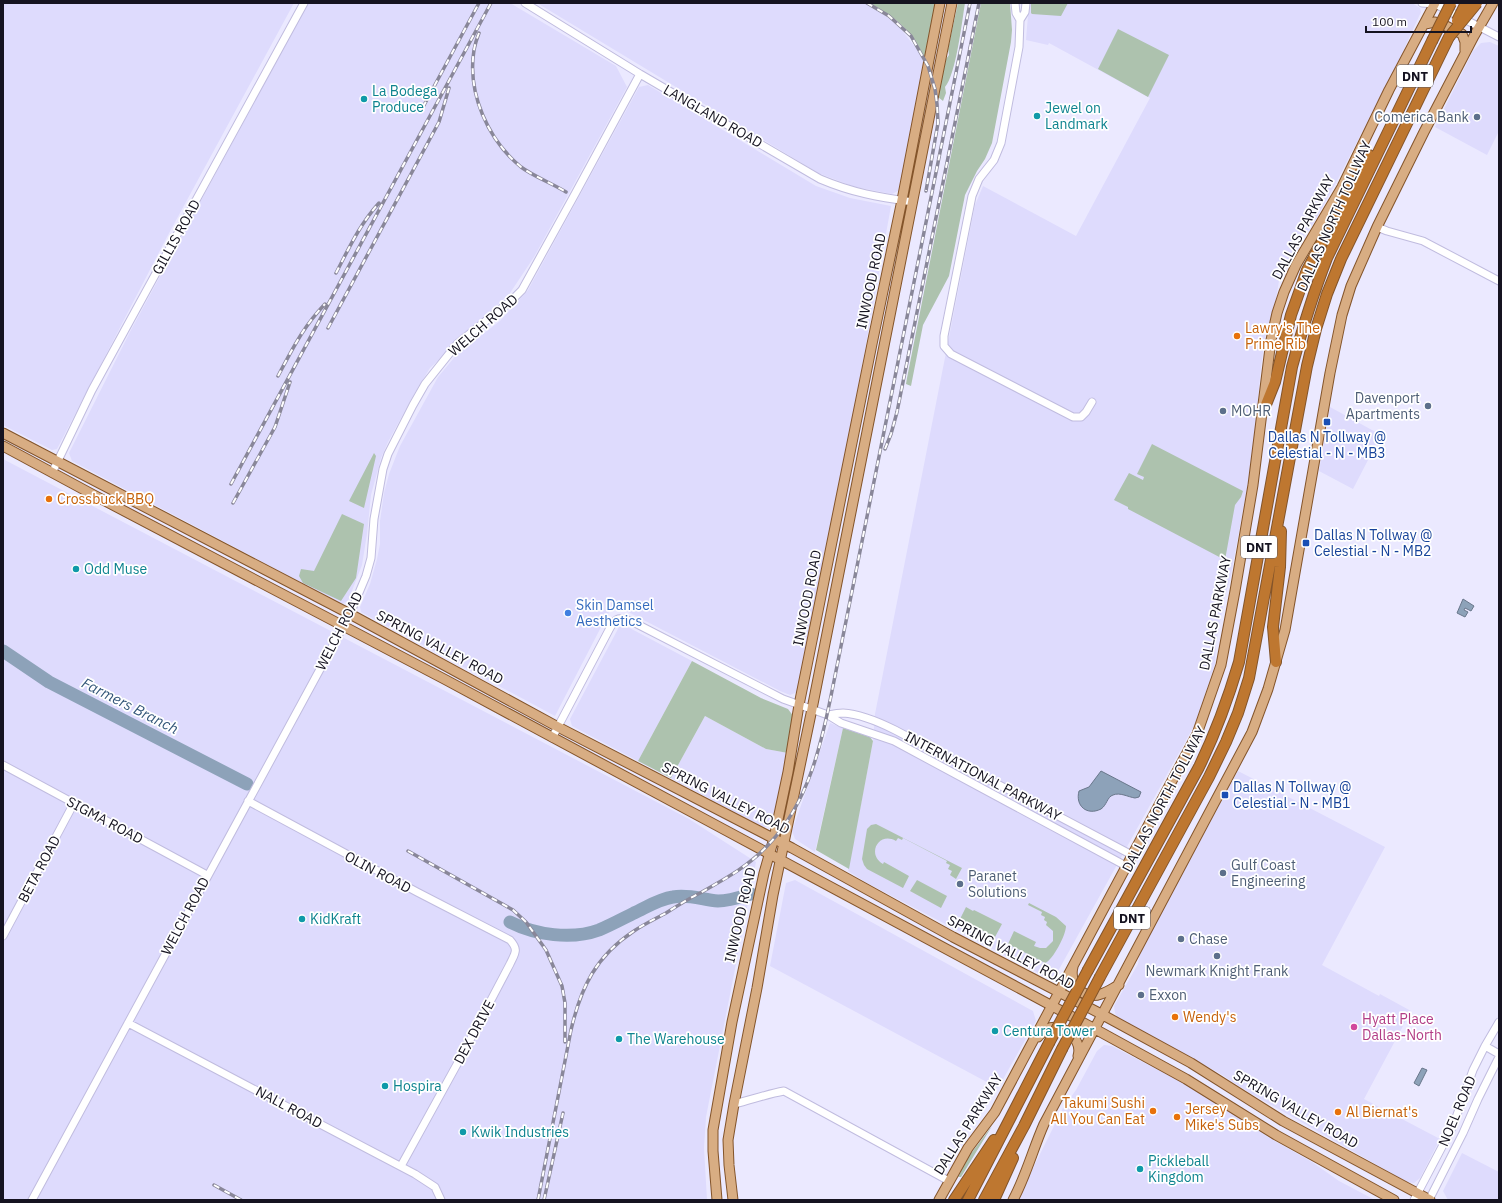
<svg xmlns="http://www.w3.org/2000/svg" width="1502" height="1203" viewBox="0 0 1502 1203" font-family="'IBM Plex Sans',sans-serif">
<rect width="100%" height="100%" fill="#ebe9ff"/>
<path fill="#dedbfd" d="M3 3H294L168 235 57 449 52 450 3 425Z
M308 3H510L616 66 627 87 534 257 510 293 430 368 414 394 388 442 381 458 371 495 367 534 362 565 348 601 342 604 72 461 69 453 131 330Z
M537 3H869L897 24 926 61 900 190 892 194 855 187 818 173Z
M1029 3H1412L1420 8 1421 12 1399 60 1339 177 1313 224 1297 244 1279 281 1276 299 1265 338 1261 367 1252 462 1230 580 1225 596 1216 643 1215 664 1195 724 1057 973 1050 979 867 883 848 871 873 741 875 714 975 205 983 186 1076 236 1150 98 1049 43 1048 45 1026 40Z
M1490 42 1499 46V131L1487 155 1435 127 1473 51 1481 43Z
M648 85 816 186 850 198 891 206 829 549 800 691 790 695 780 691 613 604 555 716 361 612 360 607 370 584 377 559 380 544V521L384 493 389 474 400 446 438 377 458 353 500 321 528 290 639 87Z
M1330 407 1381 435 1353 489 1319 471Z
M3 459 689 819 756 862 706 1117 704 1148 707 1200H3Z
M624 625 692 661 638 761 572 726 570 719 619 627Z
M705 716 766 749 788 753 773 823 764 828 671 778Z
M830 723 843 728 815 852 795 839 792 831Z
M1238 771 1385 847 1322 965 1379 996 1380 994 1411 1011 1364 1099 1440 1139 1420 1178 1414 1183 1407 1182 1250 1093 1219 1073 1117 1017 1115 1013 1114 1006 1138 964 1140 952Z
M795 880 1033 1011 1036 1021 998 1088 770 966 786 883Z
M1104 1045 1112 1046 1183 1083 1216 1102 1268 1137 1312 1162 1339 1181 1375 1200H1017L1063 1108 1076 1090 1097 1051Z
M1462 1153 1499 1172V1200H1448L1443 1191Z"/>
<path fill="#adc2ae" d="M870 3H937L925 59C921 51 918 44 912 37 902 22 885 12 870 3Z
M958 3H965C962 21 956 75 945 87L946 93 943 101 938 97 946 59 949 55 948 49Z
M981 3H1010L1012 30 1011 42 992 143 985 159 977 171 965 195 949 276 923 325 911 386 906 384 907 378Z
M1031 3H1068L1061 16 1032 14 1031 13Z
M1118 29 1169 55 1148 97 1098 69Z
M1152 444 1243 491 1241 497 1235 505 1225 560 1128 509V507L1114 500 1129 473 1143 480 1144 477 1137 474Z
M374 453 376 456 364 508 349 501Z
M342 514 364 524 356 578 341 601 303 583 299 576 301 569 314 571Z
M692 661 761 698 788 709 794 717 788 753 766 749 705 716 671 778 638 761Z
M843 728 870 737 873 741 849 869 816 850Z
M876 824 962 868 956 879 950 875 952 871 948 869 950 865 946 863 947 861 903 838 902 840 898 838 896 841C879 831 866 854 883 864L884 862 909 876 903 888 867 869 864 865 862 859 867 829 871 825Z
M917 880 947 896 941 908 910 891Z
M1029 903 1056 917 1066 926C1066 935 1053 960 1045 963L1008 944 1014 931 1036 942 1034 946 1040 948H1046L1053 941V931L1046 925 1047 922 1044 920 1045 917 1041 915 1042 912 1028 905Z
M966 907 973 911 974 910 1002 924 995 937 960 919Z
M992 1126 961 1177H958L969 1156Z"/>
<path fill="#8da2b9" stroke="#69778b" d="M1463 599 1474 606 1471 611 1465 608 1464 610 1468 612 1465 617 1457 613Z
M1101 771 1141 792 1139 797 1135 798C1128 797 1120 792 1113 795 1107 797 1107 805 1101 809 1087 816 1075 806 1079 791L1089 787Z
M1422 1068 1427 1070 1419 1086 1414 1083Z"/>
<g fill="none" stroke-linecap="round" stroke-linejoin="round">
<path stroke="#8da2b9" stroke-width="13" d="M3 651 49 682 247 784
M510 922C535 935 572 940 599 930 611 925 622 919 634 913 647 907 659 899 673 897 689 894 703 900 718 901 729 901 741 897 751 894"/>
<defs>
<path id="minor" d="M525 3 640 74 820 179C853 193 878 197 913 202
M1015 3 1016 13 1020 20
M1026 3 1025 12 1020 20 1019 47 1001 143 994 160 979 179 972 196 944 336V346L951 354 1073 417H1081L1086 412 1092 402
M1422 3 1435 4 1499 37
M1377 227 1387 231 1423 241 1499 281
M52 473 92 390 304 3
M828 715C833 714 838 713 843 713 861 714 879 722 895 730L1132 855
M552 738 610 628C616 617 620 617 631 621L783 699 828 715 841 723 894 741 1126 866
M3 765 207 875
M248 801 417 892 510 940C519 950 515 953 510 964L461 1057 401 1166
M3 936 74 803
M128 1023 415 1174 435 1187 441 1200
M1485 1046 1499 1054
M734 1104C751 1100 767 1094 784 1091L949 1181
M32 1200 350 614 366 576 371 558 374 519 383 469 388 454 413 405 425 384 457 344 513 299 522 290 575 194 640 74
M1414 1200 1453 1126 1473 1070 1485 1046 1499 1022
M1429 1200 1463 1133 1478 1099 1499 1057"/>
<path id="major" d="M1425 24 1435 22 1442 24 1462 34 1465 42V51
M3 433 350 614 558 727 792 848 953 937 1103 1015 1191 1063 1283 1121 1430 1200
M3 446 90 493 446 680 725 830 1095 1029 1186 1079 1276 1135 1394 1200
M1073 967C1069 983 1083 1001 1101 994 1107 992 1113 988 1119 985
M1038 1037C1040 1035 1043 1031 1047 1029 1062 1022 1083 1039 1078 1056
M717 1200 713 1151V1130L732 1022 764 873 774 838 788 772 799 705 872 344 902 200 940 3
M733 1200 729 1165 728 1140 734 1104 757 988 773 895 812 709 952 3
M939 1200 968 1148 995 1112 1197 734 1221 665 1235 591 1253 485 1271 340 1277 313 1284 292 1296 265 1342 187 1389 90 1435 3
M1013 1200C1026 1176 1033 1149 1044 1124L1252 732 1268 689 1285 630 1330 373 1342 315 1351 286 1377 227 1424 132 1474 36 1493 3"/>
<path id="highway" d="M1263 412 1275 382 1291 315 1307 270 1369 155
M1276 662 1273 627 1280 567 1281 531
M1088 970 1199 767C1216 732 1228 699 1239 662L1292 367C1302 330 1313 294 1327 258L1432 41
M1100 977 1209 777 1226 742 1238 713 1249 678 1307 366 1316 329 1327 294 1341 259 1449 37
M954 1200 994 1140
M968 1200 1049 1043
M984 1200 1024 1126 1062 1049
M994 1200 1013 1158"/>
</defs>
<use href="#minor" stroke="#c0bcdf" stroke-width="9"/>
<use href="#major" stroke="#83542a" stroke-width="11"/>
<use href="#highway" stroke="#83542a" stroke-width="12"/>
<use href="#minor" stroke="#fff" stroke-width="7"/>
<use href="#major" stroke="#d8ad83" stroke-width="9"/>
<use href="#highway" stroke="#be7730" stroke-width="10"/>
<defs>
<path id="rail" d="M867 3 889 16 911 36 928 66 935 89 937 104 938 123 926 191
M479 33C477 38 475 44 474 50 467 93 488 140 521 167 533 176 553 184 566 192
M423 107 479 3
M336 273C349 248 360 224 379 203
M328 328 439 122 449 88
M278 376C293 348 303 327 325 304
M885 449 891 434 897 412 979 3
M231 484 491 3
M233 503 275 427 290 382
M408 851 513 910 526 922 546 950 562 986 565 1003V1042
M214 1185 241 1200
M538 1200 571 1030C581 987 596 956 634 931 644 924 655 919 666 913 677 906 688 899 700 893 725 879 749 866 769 844 809 802 822 742 833 686L970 3
M544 1200 563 1113"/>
</defs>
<use href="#rail" stroke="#898799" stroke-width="3.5"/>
<use href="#rail" stroke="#fff" stroke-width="2" stroke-dasharray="6" stroke-linecap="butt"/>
<defs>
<path id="highway-bridge" d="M1457 21 1466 3
M1449 37 1477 3
M1432 41 1451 3
M1049 1043 1088 970
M1062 1049 1100 977"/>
</defs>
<use href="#highway-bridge" stroke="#83542a" stroke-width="12" stroke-linecap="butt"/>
<use href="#highway-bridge" stroke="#be7730" stroke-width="10"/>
</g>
<g fill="#0f9aa8" stroke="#fff" stroke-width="1.5">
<circle cx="364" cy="99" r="4"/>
<circle cx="1037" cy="116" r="4"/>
<circle cx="76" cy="569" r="4"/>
<circle cx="302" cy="919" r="4"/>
<circle cx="995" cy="1031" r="4"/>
<circle cx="619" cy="1039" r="4"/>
<circle cx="385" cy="1086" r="4"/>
<circle cx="463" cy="1132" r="4"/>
<circle cx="1140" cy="1169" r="4"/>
</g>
<g fill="#5c6f8a" stroke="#fff" stroke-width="1.5">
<circle cx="1477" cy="117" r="4"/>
<circle cx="1428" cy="406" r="4"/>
<circle cx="1223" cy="411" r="4"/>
<circle cx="1223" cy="873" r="4"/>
<circle cx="960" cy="884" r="4"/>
<circle cx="1181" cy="939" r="4"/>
<circle cx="1217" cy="956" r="4"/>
<circle cx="1141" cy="995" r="4"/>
</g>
<g fill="#e8710a" stroke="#fff" stroke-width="1.5">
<circle cx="1237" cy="336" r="4"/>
<circle cx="49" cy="499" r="4"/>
<circle cx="1175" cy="1017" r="4"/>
<circle cx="1153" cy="1111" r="4"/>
<circle cx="1338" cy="1112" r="4"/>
<circle cx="1177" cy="1117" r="4"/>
</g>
<g fill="#1a4fb4" stroke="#fff" stroke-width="1.5">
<rect x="1323" y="418" width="8" height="8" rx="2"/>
<rect x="1302" y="539" width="8" height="8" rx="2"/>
<rect x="1221" y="791" width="8" height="8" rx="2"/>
</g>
<circle fill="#3f7fe0" stroke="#fff" stroke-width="1.5" cx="568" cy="613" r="4"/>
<circle fill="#d1479c" stroke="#fff" stroke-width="1.5" cx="1354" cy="1027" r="4"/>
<g text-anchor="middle" stroke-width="3.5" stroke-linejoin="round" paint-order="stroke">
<g fill="#fff" stroke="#5b5a63" stroke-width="1">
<rect x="1397" y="65" width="36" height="22" rx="3"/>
<rect x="1241" y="536" width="36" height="22" rx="3"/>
<rect x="1114" y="907" width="36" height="22" rx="3"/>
</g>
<g font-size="13" font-weight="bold" fill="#151320">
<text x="1415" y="81">DNT</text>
<text x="1259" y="552">DNT</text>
<text x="1132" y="923">DNT</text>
</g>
<g font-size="14" fill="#0d838f" stroke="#fff" text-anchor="start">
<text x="372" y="96">La Bodega<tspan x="372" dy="16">Produce</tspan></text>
<text x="1045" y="113">Jewel on<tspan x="1045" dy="16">Landmark</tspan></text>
<text x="84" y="574">Odd Muse</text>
<text x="310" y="924">KidKraft</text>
<text x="1003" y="1036">Centura Tower</text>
<text x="627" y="1044">The Warehouse</text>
<text x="393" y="1091">Hospira</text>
<text x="471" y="1137">Kwik Industries</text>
<text x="1148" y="1166">Pickleball<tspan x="1148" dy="16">Kingdom</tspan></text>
</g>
<g font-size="14" fill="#151320" stroke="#fff">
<text transform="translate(713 116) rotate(30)" y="5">LANGLAND ROAD</text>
<text transform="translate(1334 216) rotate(-66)" y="5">DALLAS NORTH TOLLWAY</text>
<text transform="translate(1303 227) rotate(-62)" y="5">DALLAS PARKWAY</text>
<text transform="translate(176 237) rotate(-61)" y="5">GILLIS ROAD</text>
<text transform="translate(871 281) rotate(-78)" y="5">INWOOD ROAD</text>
<text transform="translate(483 325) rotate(-41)" y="5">WELCH ROAD</text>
<text transform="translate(807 598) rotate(-79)" y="5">INWOOD ROAD</text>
<text transform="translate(1215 613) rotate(-79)" y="5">DALLAS PARKWAY</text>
<text transform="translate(339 631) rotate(-63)" y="5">WELCH ROAD</text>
<text transform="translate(440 647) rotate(28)" y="5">SPRING VALLEY ROAD</text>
<text transform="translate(983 776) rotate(28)" y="5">INTERNATIONAL PARKWAY</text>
<text transform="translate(726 798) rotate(27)" y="5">SPRING VALLEY ROAD</text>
<text transform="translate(1164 799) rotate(-62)" y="5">DALLAS NORTH TOLLWAY</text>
<text transform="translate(105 820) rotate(28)" y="5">SIGMA ROAD</text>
<text transform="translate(39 869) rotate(-62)" y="5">BETA ROAD</text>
<text transform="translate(378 872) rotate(28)" y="5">OLIN ROAD</text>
<text transform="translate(740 915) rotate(-77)" y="5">INWOOD ROAD</text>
<text transform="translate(185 916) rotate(-62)" y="5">WELCH ROAD</text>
<text transform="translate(1011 952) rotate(28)" y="5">SPRING VALLEY ROAD</text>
<text transform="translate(474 1032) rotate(-62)" y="5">DEX DRIVE</text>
<text transform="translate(289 1107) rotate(28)" y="5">NALL ROAD</text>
<text transform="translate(1296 1109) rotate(30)" y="5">SPRING VALLEY ROAD</text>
<text transform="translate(1457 1111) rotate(-67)" y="5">NOEL ROAD</text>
<text transform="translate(968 1124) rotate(-58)" y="5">DALLAS PARKWAY</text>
</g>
<g font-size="14" fill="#4e5e75" stroke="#fff" text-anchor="start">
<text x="1469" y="122" text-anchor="end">Comerica Bank</text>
<text x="1420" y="403" text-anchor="end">Davenport<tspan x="1420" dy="16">Apartments</tspan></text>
<text x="1231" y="416">MOHR</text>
<text x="1231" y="870">Gulf Coast<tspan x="1231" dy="16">Engineering</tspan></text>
<text x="968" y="881">Paranet<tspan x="968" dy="16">Solutions</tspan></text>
<text x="1189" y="944">Chase</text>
<text x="1217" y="976" text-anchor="middle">Newmark Knight Frank</text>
<text x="1149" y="1000">Exxon</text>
</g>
<g font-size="14" fill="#c56008" stroke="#fff" text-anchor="start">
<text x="1245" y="333">Lawry's The<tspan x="1245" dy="16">Prime Rib</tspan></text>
<text x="57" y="504">Crossbuck BBQ</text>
<text x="1183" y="1022">Wendy's</text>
<text x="1145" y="1108" text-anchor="end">Takumi Sushi<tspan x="1145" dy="16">All You Can Eat</tspan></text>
<text x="1185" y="1114">Jersey<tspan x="1185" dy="16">Mike's Subs</tspan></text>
<text x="1346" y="1117">Al Biernat's</text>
</g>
<g font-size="14" fill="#164399" stroke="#fff" text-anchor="start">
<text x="1327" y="442" text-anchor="middle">Dallas N Tollway @<tspan x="1327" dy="16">Celestial - N - MB3</tspan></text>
<text x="1314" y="540">Dallas N Tollway @<tspan x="1314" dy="16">Celestial - N - MB2</tspan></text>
<text x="1233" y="792">Dallas N Tollway @<tspan x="1233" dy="16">Celestial - N - MB1</tspan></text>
</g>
<g font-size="14" fill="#366cbe" stroke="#fff" text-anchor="start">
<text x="576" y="610">Skin Damsel<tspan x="576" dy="16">Aesthetics</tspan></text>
</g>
<g font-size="14" fill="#b23c85" stroke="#fff" text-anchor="start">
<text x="1362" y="1024">Hyatt Place<tspan x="1362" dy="16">Dallas-North</tspan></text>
</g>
<g font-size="15" font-style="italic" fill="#335679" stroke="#fff">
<text transform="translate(130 706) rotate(27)" y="5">Farmers Branch</text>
</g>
</g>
<rect width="1502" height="1203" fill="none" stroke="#151320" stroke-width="8"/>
<path d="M1366 26v6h105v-6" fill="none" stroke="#151320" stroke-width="2"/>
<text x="1372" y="26" font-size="12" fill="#151320" stroke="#ffffff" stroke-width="3" paint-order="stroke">100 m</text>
</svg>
